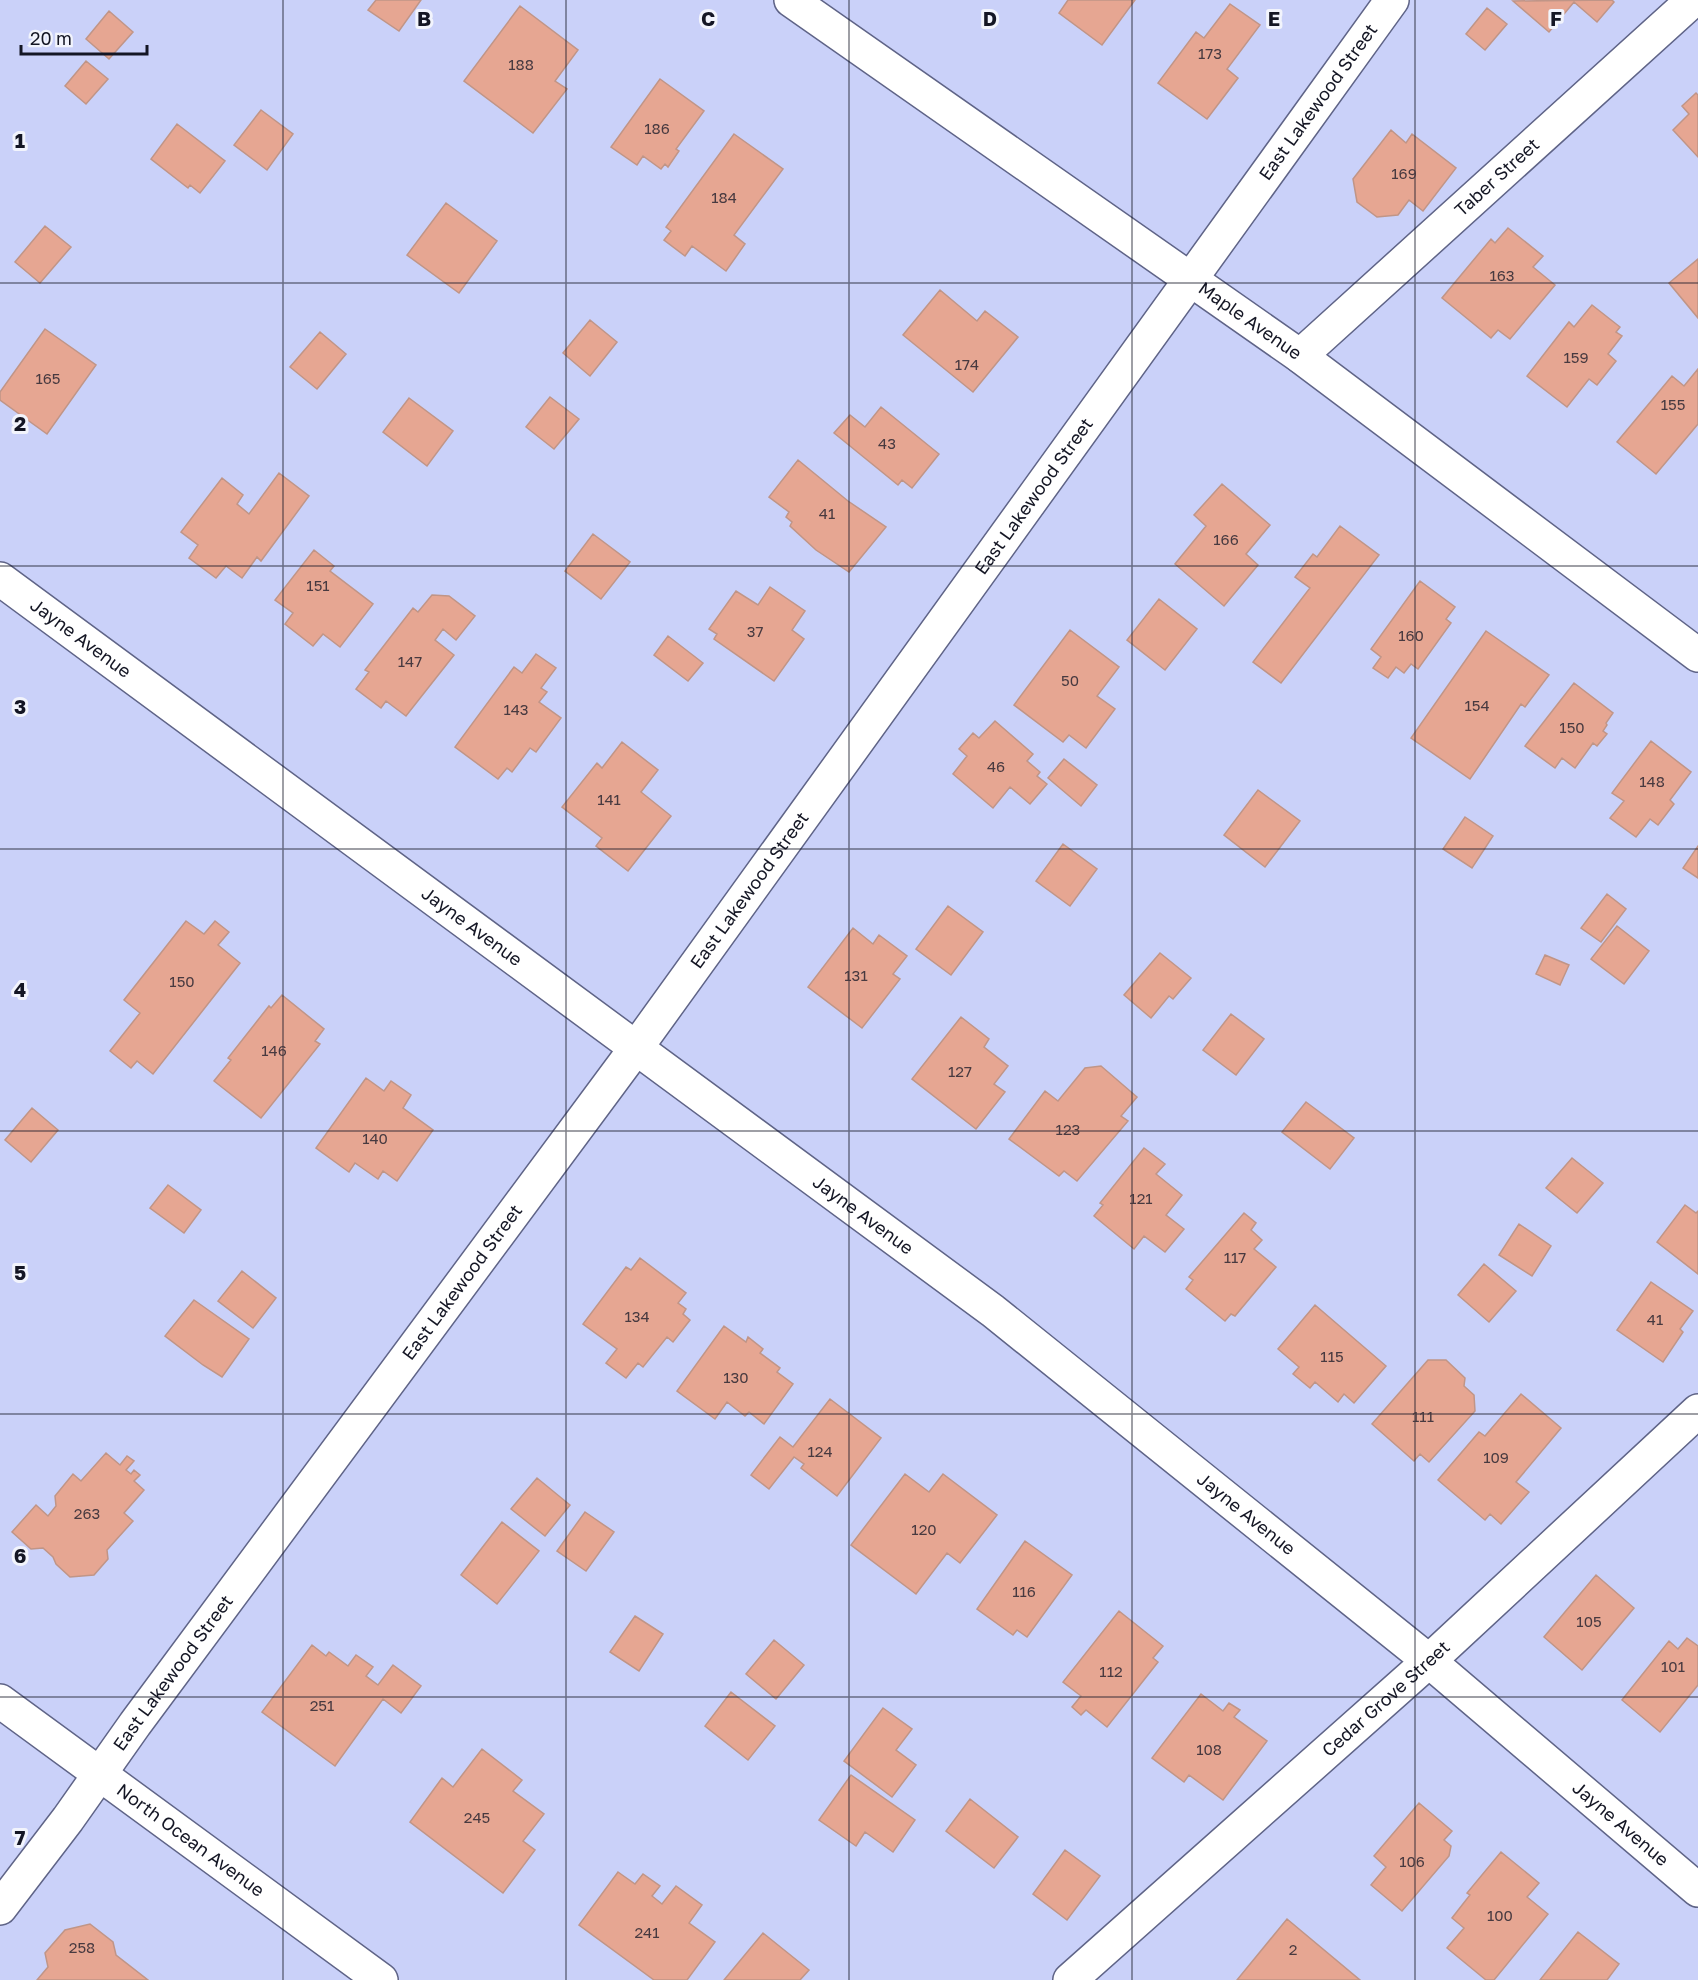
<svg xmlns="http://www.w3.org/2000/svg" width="1698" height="1980" viewBox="0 0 1698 1980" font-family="'Golos Text',sans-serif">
<rect width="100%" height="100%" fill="#cad1f9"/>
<path fill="#e6a692" stroke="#c09587" stroke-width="1.5" d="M376 0H421L399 31 368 10Z
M1068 0H1135L1102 45 1059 13Z
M1612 0 1614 2 1597 22 1574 2 1549 32 1513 1Z
M1230 4 1260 25 1227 69 1238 78 1207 119 1158 83 1196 32 1204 38Z
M520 6 578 50 555 81 567 89 533 133 464 81Z
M1487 8 1507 24 1485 50 1466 34Z
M109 11 133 32 109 59 86 39Z
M86 61 108 79 86 104 65 86Z
M660 79 704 111 676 149 679 151 668 167 665 164 661 169 643 156 637 165 611 147Z
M1696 93 1698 95V157L1673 130 1689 114 1682 106Z
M261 110 293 134 267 170 234 145Z
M177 124 225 161 200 193 190 185 188 188 151 159Z
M1391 130 1406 143 1412 134 1456 168 1423 211 1409 200 1398 215 1377 217 1357 202 1353 179Z
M734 134 783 169 734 235 745 244 726 271 692 246 685 256 664 240 671 231 666 227Z
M446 203 497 241 459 293 407 255Z
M45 226 71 247 40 283 15 262Z
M1508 228 1543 256 1533 267 1555 285 1510 339 1498 330 1491 338 1442 298 1491 239 1495 243Z
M1698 259V318L1669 283Z
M940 290 977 321 985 311 1018 337 973 392 903 335Z
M1592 305 1620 327 1616 332 1622 336 1608 354 1616 361 1597 385 1589 379 1567 407 1527 376 1569 322 1574 327Z
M590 320 617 342 590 376 563 353Z
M45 329 96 365 47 434 0 400V392Z
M320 332 346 354 317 389 290 367Z
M1698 369V424L1656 474 1617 442 1672 376 1684 386Z
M550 397 579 419 554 449 526 427Z
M409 398 453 431 427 466 383 432Z
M881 407 939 454 912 488 902 480 898 485 834 433 850 415 865 427Z
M798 460 848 501 886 527 849 572 816 550 790 526 792 522 786 517 789 512 769 497Z
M279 473 309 496 261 561 257 557 242 578 226 566 216 578 189 558 198 545 181 532 222 478 243 495 237 504 249 514Z
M1222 484 1270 525 1246 554 1258 565 1224 606 1175 564 1206 526 1194 515Z
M1340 526 1379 555 1281 683 1253 662 1310 588 1295 577 1313 554 1317 557Z
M593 534 630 562 601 599 565 571Z
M314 550 334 566 330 571 373 604 340 647 323 634 313 646 285 624 293 613 275 600Z
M1420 581 1455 607 1446 619 1451 623 1418 669 1411 664 1404 673 1396 667 1388 678 1373 668 1381 657 1371 649Z
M770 587 805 611 792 630 804 639 774 681 714 639 717 634 709 629 736 591 758 605Z
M432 595 449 596 475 616 456 640 443 629 435 640 454 655 406 716 386 701 381 708 356 689 369 672 365 670 413 608 418 612Z
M1159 599 1197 629 1165 670 1127 640Z
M1070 630 1119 667 1097 696 1115 709 1086 748 1069 735 1063 742 1014 705Z
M1486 631 1549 675 1525 707 1521 704 1470 779 1411 738Z
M668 636 703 663 688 681 654 655Z
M536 654 556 668 541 688 547 692 539 702 561 718 536 752 530 748 512 772 507 768 498 779 455 747 514 667 522 673Z
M1574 683 1613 713 1606 723 1607 725 1603 731 1607 734 1597 746 1593 743 1575 768 1562 758 1555 768 1525 746Z
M995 721 1033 754 1027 761 1040 772 1037 776 1047 784 1030 804 1010 787 993 808 953 774 967 756 959 749 973 733 979 738Z
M1651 741 1691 772 1670 800 1674 804 1658 825 1650 819 1636 837 1610 818 1624 801 1612 793Z
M622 742 658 770 641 792 671 816 628 871 596 846 602 838 562 807 597 763 602 768Z
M1064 759 1097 785 1081 806 1048 778Z
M1258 790 1300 821 1265 867 1224 835Z
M1465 817 1493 836 1472 868 1443 849Z
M1063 844 1097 869 1070 906 1036 881Z
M1698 846V878L1683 868Z
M1607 894 1626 909 1601 942 1581 928Z
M948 906 983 932 951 975 916 949Z
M186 921 204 934 215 921 229 932 218 945 240 963 153 1074 137 1061 131 1068 110 1051 140 1013 124 1000Z
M1617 926 1649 951 1624 984 1591 959Z
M853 928 873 944 879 935 907 956 893 974 900 979 862 1028 808 987Z
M1160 953 1191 978 1173 999 1169 996 1151 1018 1124 995Z
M1545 955 1569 965 1560 985 1536 974Z
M282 995 324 1029 315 1041 320 1044 261 1118 214 1081 231 1060 228 1058 269 1006 271 1008Z
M1231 1014 1264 1039 1236 1075 1203 1050Z
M961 1017 989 1039 984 1047 1008 1066 994 1084 1005 1092 976 1129 912 1079Z
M1101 1066 1137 1097 1121 1116 1128 1121 1077 1181 1064 1171 1059 1176 1009 1139 1045 1091 1058 1101 1085 1068Z
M366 1078 384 1091 391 1081 411 1095 403 1108 433 1130 397 1181 383 1171 378 1179 355 1163 349 1172 316 1148Z
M1306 1102 1354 1138 1330 1169 1282 1132Z
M32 1108 58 1130 31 1162 5 1140Z
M1144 1148 1165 1164 1156 1174 1182 1195 1166 1215 1184 1229 1165 1252 1144 1236 1134 1249 1094 1216 1103 1205 1100 1203Z
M1572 1158 1603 1183 1577 1213 1546 1188Z
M168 1185 201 1210 184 1233 150 1208Z
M1685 1205 1696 1213 1698 1211V1274L1657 1242Z
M1244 1213 1256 1223 1251 1230 1262 1240 1254 1249 1276 1267 1235 1316 1231 1314 1225 1321 1186 1289 1193 1280 1189 1277Z
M1519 1224 1551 1246 1532 1276 1499 1255Z
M640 1258 686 1293 678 1303 686 1309 683 1314 690 1320 673 1342 667 1337 643 1367 638 1363 626 1378 606 1363 617 1349 583 1324 626 1267 631 1270Z
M1484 1264 1516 1291 1489 1322 1458 1295Z
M242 1271 276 1298 253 1328 218 1301Z
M1651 1282 1693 1311 1680 1329 1683 1332 1663 1362 1617 1330Z
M194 1300 249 1339 222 1377 203 1365 165 1336Z
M1315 1305 1386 1366 1354 1403 1344 1394 1338 1402 1315 1382 1310 1388 1293 1374 1299 1367 1278 1349Z
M724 1326 746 1342 748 1337 763 1349 760 1353 780 1368 777 1372 793 1384 764 1424 749 1412 745 1416 727 1402 715 1419 677 1391Z
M1428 1360H1446L1465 1378 1464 1386 1474 1395 1475 1411 1429 1462 1420 1454 1414 1461 1372 1424Z
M1521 1394 1561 1428 1516 1482 1529 1492 1501 1524 1490 1514 1485 1520 1438 1480 1479 1432 1485 1436Z
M830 1399 881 1438 837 1496 801 1468 804 1464 794 1457 769 1489 751 1475 780 1437 793 1447Z
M106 1453 120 1465 127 1456 134 1461 126 1470 131 1474 134 1470 140 1475 134 1481 144 1490 124 1513 133 1521 107 1550 108 1559 94 1575 70 1577 56 1564 53 1557 43 1548 31 1549 12 1532 36 1505 48 1516 56 1506 55 1496 73 1474 81 1481Z
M905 1474 929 1492 943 1474 997 1515 960 1563 947 1553 916 1594 851 1545Z
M537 1478 570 1505 545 1536 511 1509Z
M585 1512 614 1532 586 1571 557 1551Z
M502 1522 539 1551 497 1604 461 1575Z
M1025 1541 1072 1575 1027 1637 1017 1630 1013 1635 977 1609Z
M1596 1575 1634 1608 1582 1670 1544 1637Z
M1119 1611 1163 1646 1153 1658 1158 1662 1107 1727 1086 1710 1081 1715 1072 1707 1081 1696 1063 1682Z
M635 1616 663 1634 639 1671 610 1652Z
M1687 1638 1698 1646V1685L1660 1732 1622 1700 1669 1641 1678 1649Z
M774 1640 804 1665 776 1699 746 1674Z
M312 1645 326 1656 329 1652 348 1666 356 1655 373 1667 366 1676 378 1685 393 1665 421 1686 401 1713 383 1699 335 1766 262 1712Z
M731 1692 775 1726 748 1760 705 1726Z
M1201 1694 1223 1711 1229 1703 1240 1710 1234 1717 1267 1741 1223 1800 1189 1775 1184 1782 1152 1758Z
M883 1708 912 1729 896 1750 916 1765 892 1797 844 1761Z
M482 1749 522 1780 513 1791 544 1814 523 1841 535 1850 503 1893 410 1822 442 1778 453 1787Z
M851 1775 915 1820 893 1852 865 1832 856 1846 819 1820Z
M970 1799 1018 1837 994 1868 946 1831Z
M1419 1803 1452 1831 1444 1840 1451 1846 1449 1856 1402 1911 1371 1885 1386 1867 1374 1856Z
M1065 1850 1100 1876 1067 1920 1033 1894Z
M1501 1852 1539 1883 1527 1897 1548 1914 1494 1980H1486L1447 1948 1464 1928 1452 1918 1470 1895 1467 1893Z
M618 1872 635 1884 643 1874 660 1886 652 1896 662 1904 676 1886 702 1905 689 1923 715 1942 687 1980H654L579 1925Z
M1287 1919 1360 1980H1237Z
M90 1924 113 1942 116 1955 148 1980H37L48 1967 45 1953 65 1930Z
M1578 1932 1619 1964 1607 1980H1540Z
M763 1933 809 1970 800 1980H724Z"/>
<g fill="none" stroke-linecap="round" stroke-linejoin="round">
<defs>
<g id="street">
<path id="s1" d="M791 0 1300 356 1698 655"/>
<path id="s2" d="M1300 356 1693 0"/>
<path id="s3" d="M0 579 993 1311 1429 1661 1698 1890"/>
<path id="s4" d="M0 1908 68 1819 135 1724 636 1048 1392 0"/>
<path id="s5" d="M1070 1980 1429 1661 1698 1411"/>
</g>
<g id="secondary">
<path id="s6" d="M0 1701 381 1980"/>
</g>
</defs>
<use href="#street" stroke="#5f6487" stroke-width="36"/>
<use href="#secondary" stroke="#5f6487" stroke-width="36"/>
<use href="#street" stroke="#fff" stroke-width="33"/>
<use href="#secondary" stroke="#fff" stroke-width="33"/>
</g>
<path fill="none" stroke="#141624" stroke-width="1.5" stroke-opacity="0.55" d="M283 0V1980M566 0V1980M849 0V1980M1132 0V1980M1415 0V1980M0 283H1698M0 566H1698M0 849H1698M0 1131H1698M0 1414H1698M0 1697H1698"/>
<g text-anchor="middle" stroke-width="6" stroke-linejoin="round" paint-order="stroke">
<g font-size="15" fill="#483a40">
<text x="1210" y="59">173</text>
<text x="521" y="70">188</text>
<text x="657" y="134">186</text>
<text x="1404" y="179">169</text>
<text x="724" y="203">184</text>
<text x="1502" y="281">163</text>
<text x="1576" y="363">159</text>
<text x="967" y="370">174</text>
<text x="48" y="384">165</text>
<text x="1673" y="410">155</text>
<text x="887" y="449">43</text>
<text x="827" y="519">41</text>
<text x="1226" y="545">166</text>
<text x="318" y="591">151</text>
<text x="755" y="637">37</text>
<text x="1411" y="641">160</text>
<text x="410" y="667">147</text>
<text x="1070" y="686">50</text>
<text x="1477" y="711">154</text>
<text x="516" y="715">143</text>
<text x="1572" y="733">150</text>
<text x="996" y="772">46</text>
<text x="1652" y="787">148</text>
<text x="609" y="805">141</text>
<text x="856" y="981">131</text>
<text x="182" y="987">150</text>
<text x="274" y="1056">146</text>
<text x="960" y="1077">127</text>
<text x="1068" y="1135">123</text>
<text x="375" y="1144">140</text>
<text x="1141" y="1204">121</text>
<text x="1235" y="1263">117</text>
<text x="637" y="1322">134</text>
<text x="1655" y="1325">41</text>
<text x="1332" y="1362">115</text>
<text x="736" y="1383">130</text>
<text x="1423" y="1422">111</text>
<text x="820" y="1457">124</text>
<text x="1496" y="1463">109</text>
<text x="87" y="1519">263</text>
<text x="924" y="1535">120</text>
<text x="1024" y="1597">116</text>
<text x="1589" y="1627">105</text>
<text x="1673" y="1672">101</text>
<text x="1111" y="1677">112</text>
<text x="322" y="1711">251</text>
<text x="1209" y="1755">108</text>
<text x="477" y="1823">245</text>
<text x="1412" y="1867">106</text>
<text x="1500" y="1921">100</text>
<text x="647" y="1938">241</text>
<text x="82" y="1953">258</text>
<text x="1293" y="1955">2</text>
</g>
<g font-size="18" fill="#141624" stroke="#f2f4fc">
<text dy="6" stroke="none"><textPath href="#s4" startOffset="2236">East Lakewood Street</textPath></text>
<text dy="6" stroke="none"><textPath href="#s2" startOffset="266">Taber Street</textPath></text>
<text dy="6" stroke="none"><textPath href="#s1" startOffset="560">Maple Avenue</textPath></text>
<text dy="6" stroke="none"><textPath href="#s4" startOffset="1750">East Lakewood Street</textPath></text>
<text dy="6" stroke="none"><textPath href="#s3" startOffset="100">Jayne Avenue</textPath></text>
<text dy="6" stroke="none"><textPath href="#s4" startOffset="1264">East Lakewood Street</textPath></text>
<text dy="6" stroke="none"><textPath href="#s3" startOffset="586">Jayne Avenue</textPath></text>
<text dy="6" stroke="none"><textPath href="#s3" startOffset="1072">Jayne Avenue</textPath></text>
<text dy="6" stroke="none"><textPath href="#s4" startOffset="778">East Lakewood Street</textPath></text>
<text dy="6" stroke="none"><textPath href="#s3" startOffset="1558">Jayne Avenue</textPath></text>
<text dy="6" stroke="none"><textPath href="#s4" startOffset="292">East Lakewood Street</textPath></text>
<text dy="6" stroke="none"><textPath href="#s5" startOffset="423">Cedar Grove Street</textPath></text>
<text dy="6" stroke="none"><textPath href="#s3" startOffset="2044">Jayne Avenue</textPath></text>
<text dy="6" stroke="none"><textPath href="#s6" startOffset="236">North Ocean Avenue</textPath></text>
</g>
</g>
<g font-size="20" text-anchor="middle" font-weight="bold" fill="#141624" stroke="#f2f4fc" stroke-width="6" stroke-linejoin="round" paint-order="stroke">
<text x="424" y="26">B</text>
<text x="708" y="26">C</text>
<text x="990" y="26">D</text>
<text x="1274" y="26">E</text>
<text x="1556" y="26">F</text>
<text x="20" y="148">1</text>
<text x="20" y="431">2</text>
<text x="20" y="714">3</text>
<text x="20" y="997">4</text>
<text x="20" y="1280">5</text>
<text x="20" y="1563">6</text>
<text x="20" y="1845">7</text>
</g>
<path d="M21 45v9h126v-9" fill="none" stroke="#141624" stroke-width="3"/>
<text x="30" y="45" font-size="18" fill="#141624" stroke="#f2f4fc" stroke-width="4.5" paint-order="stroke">20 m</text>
</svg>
